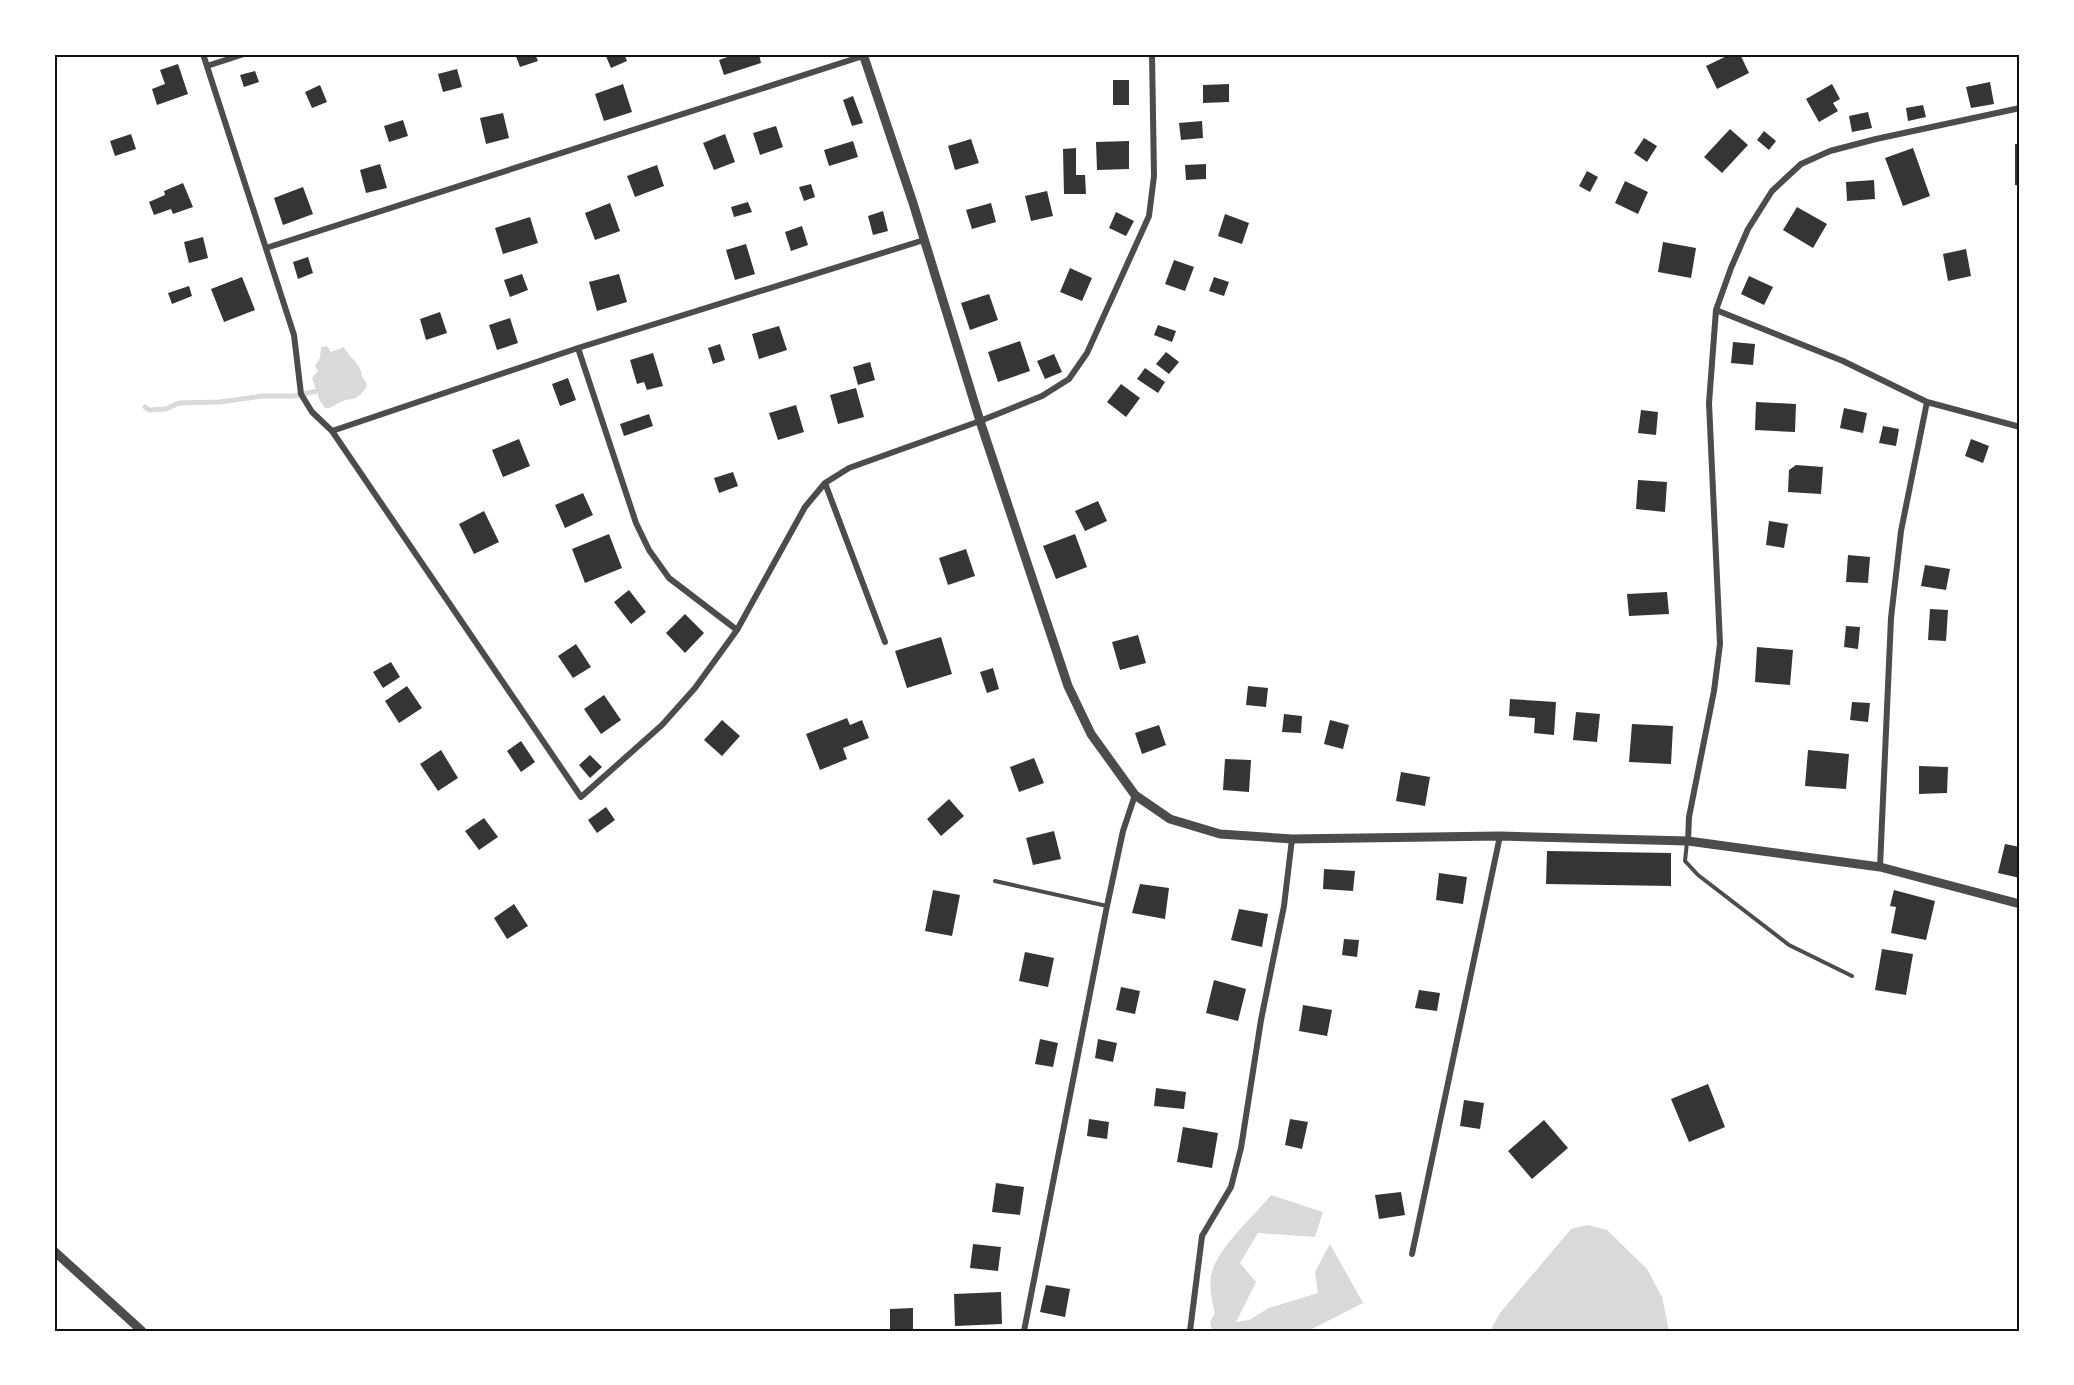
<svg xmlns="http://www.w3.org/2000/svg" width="2074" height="1385" viewBox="0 0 2074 1385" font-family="Bitter,serif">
<rect width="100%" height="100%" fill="#fff"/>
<path fill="#d9d9d9" d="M327 346 331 352 344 347C349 358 362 364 362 377L366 382 367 386C354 405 354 395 339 403 333 406 332 408 325 408L320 401 312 378 318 371 315 366 320 358 321 347Z
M1271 1195 1323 1212 1315 1237 1258 1233 1240 1263 1256 1282 1236 1322 1249 1320 1269 1308 1318 1293 1315 1272 1330 1244 1363 1303 1308 1331H1212L1210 1322 1215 1313C1212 1302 1209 1287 1211 1275 1218 1246 1253 1218 1271 1195Z
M1588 1225 1607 1230 1647 1269 1662 1297 1669 1331H1490L1500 1313 1571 1229Z"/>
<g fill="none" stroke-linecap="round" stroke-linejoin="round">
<path stroke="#d9d9d9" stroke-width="5" d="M145 407 149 410 166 409 179 403 220 402 263 396H294L317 391"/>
</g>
<path fill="#353535" d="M515 54H535L538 61 520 67Z
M605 54H624L627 61 611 68Z
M736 54H759L761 63 724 75 719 60Z
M1731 54H1740L1749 73 1717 89 1706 66Z
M178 64 188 94 157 105 152 89 165 84 160 70Z
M457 69 462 87 443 92 438 74Z
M255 71 259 82 244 87 240 75Z
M1113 80H1129V105H1113Z
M1990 82 1994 104 1971 108 1966 87Z
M623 84 632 112 604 121 595 94Z
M1229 84V102L1203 103V85Z
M1832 84 1840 99 1833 103 1838 111 1819 122 1806 99Z
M320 85 327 102 312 108 305 92Z
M853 96 863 123 852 126 843 100Z
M1923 105 1926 117 1908 121 1906 108Z
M1868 112 1872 128 1852 132 1849 116Z
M503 113 509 138 486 144 480 118Z
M403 120 408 136 389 142 384 126Z
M1202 121 1203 138 1181 140 1179 123Z
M776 126 783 147 760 155 753 133Z
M1730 129 1748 145 1722 173 1704 157Z
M1764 131 1776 141 1769 150 1757 140Z
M131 134 136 149 115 156 110 141Z
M725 134 735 162 714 170 703 143Z
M1644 138 1657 146 1647 162 1634 153Z
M971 139 979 163 955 170 948 146Z
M853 141 858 157 829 166 824 150Z
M1129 141V169L1097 170 1096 142Z
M2015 144H2020V186L2015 185Z
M1076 148V175H1085L1086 194H1064L1063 149Z
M1913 148 1930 196 1903 206 1885 158Z
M380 164 387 188 366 193 360 170Z
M1206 164V179L1186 180 1185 165Z
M657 165 664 186 635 197 627 176Z
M1587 171 1598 177 1590 192 1579 186Z
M1874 180 1875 199 1847 201 1846 182Z
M1625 181 1648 192 1638 214 1615 203Z
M183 183 193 207 173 214 171 209 154 215 149 202 165 195 164 191Z
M811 184 815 197 804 201 799 187Z
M303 187 313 214 283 225 274 198Z
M1047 191 1053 216 1031 221 1025 196Z
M748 202 752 212 734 217 731 207Z
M610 203 620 231 595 240 585 213Z
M991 203 996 222 972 229 966 210Z
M1797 207 1827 224 1813 248 1783 230Z
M883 211 888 231 873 235 868 216Z
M1116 212 1134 221 1126 236 1109 228Z
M1225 214 1249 223 1242 244 1218 236Z
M530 217 538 243 503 254 495 228Z
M802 226 808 245 791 251 785 232Z
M203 237 208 258 189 263 184 242Z
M1663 242 1696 248 1691 278 1658 272Z
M746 244 755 274 735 280 726 250Z
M1966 249 1971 276 1948 281 1943 254Z
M308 257 313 273 298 279 293 262Z
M1174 260 1194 267 1185 291 1165 284Z
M1070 268 1092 278 1082 301 1060 292Z
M522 274 528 290 510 297 504 280Z
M619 274 627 302 597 311 589 282Z
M1749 276 1773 287 1764 305 1741 294Z
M242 277 255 310 224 322 211 289Z
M1214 277 1229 282 1224 296 1209 291Z
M189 286 192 296 172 304 168 293Z
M989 294 998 320 970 330 961 303Z
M440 312 447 333 426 340 420 319Z
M510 318 518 343 497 350 489 325Z
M1158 325 1176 331 1172 342 1154 335Z
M779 326 787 350 759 359 752 334Z
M1020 341 1030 371 998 382 988 352Z
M1733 342 1755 344 1753 365 1731 363Z
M720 344 725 360 713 364 708 348Z
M1166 352 1179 362 1169 374 1156 364Z
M653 353 663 386 647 390 644 382 637 384 630 360Z
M1054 354 1062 372 1045 379 1037 361Z
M870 362 875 380 858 385 853 367Z
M1145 368 1165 382 1158 393 1137 379Z
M568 378 576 400 560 406 552 384Z
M1121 384 1140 398 1126 417 1107 402Z
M856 388 864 417 838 424 830 395Z
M1756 402 1796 404 1795 432 1755 430Z
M796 405 804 432 778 440 769 413Z
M1844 408 1867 413 1863 433 1840 428Z
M1641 410 1658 412 1656 435 1638 433Z
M649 414 653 426 624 436 620 424Z
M1883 426 1899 429 1896 446 1879 443Z
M519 439 530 466 503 477 492 450Z
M1971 439 1989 446 1983 463 1965 456Z
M1796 465 1823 467 1821 494 1788 492 1789 470Z
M733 472 738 486 719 493 714 478Z
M1638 480 1667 482 1665 512 1636 509Z
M583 493 593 515 565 528 555 505Z
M1098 501 1107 521 1085 531 1075 511Z
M484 511 499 542 474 554 459 524Z
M1769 521 1788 524 1784 548 1766 545Z
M609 534 622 568 585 583 572 549Z
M1075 534 1087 567 1056 579 1043 546Z
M966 549 975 576 948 585 939 558Z
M1848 555 1870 557 1868 583 1846 582Z
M1925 565 1950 569 1946 590 1921 586Z
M629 590 646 612 631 624 614 602Z
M1667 592 1669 614 1629 616 1627 594Z
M1930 609 1948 610 1946 641 1928 640Z
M685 614 704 633 685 653 666 633Z
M1846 626 1860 627 1858 649 1844 647Z
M1138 635 1146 663 1120 670 1112 642Z
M941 637 952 674 907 688 895 651Z
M576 644 591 667 573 678 558 656Z
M1757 647 1793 650 1790 685 1755 682Z
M391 662 400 677 383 688 373 672Z
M993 668 999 689 987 693 980 672Z
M407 686 422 708 399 723 385 701Z
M1248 686 1268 688 1266 707 1246 705Z
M604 695 621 720 601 734 584 709Z
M1510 699 1556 702 1554 735 1534 733 1535 718 1509 716Z
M1852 702 1870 703 1868 722 1850 720Z
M1576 712 1600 714 1597 742 1573 740Z
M1284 714 1302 716 1301 733 1282 732Z
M847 718 850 725 862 720 869 738 843 748 847 759 820 770 806 734Z
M722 720 740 736 722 756 704 740Z
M1330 720 1349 725 1343 749 1324 744Z
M1632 724 1673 726 1671 764 1629 762Z
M1159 725 1166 745 1142 754 1135 733Z
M521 741 535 762 521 772 507 751Z
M441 750 458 778 438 791 420 764Z
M1808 750 1849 754 1846 789 1805 786Z
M590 755 602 767 590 778 579 765Z
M1034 758 1044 783 1019 792 1010 767Z
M1225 759 1251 760 1249 792 1223 790Z
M1919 766 1948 767 1947 793 1919 794Z
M1401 772 1430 777 1425 806 1396 801Z
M949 799 964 816 941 836 927 819Z
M606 807 615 820 597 833 588 820Z
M484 818 498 837 479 850 465 831Z
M1054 831 1061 859 1033 865 1026 838Z
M2005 844 2020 847V878L1998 873Z
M1547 851 1671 853V886L1546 884Z
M1324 869 1355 871 1353 891 1323 889Z
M1439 873 1467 877 1463 904 1436 900Z
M1140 884 1169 888 1165 919 1132 913Z
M933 890 960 895 952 936 925 931Z
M1894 890 1935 901 1926 940 1891 933 1896 907 1890 906Z
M514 904 528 926 507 939 494 918Z
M1239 909 1268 914 1262 947 1231 940Z
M1344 939 1359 940 1357 957 1342 955Z
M1882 949 1913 954 1906 995 1875 990Z
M1025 952 1054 958 1048 987 1019 981Z
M1214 980 1246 989 1238 1021 1206 1013Z
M1121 987 1140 991 1135 1014 1116 1010Z
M1419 990 1440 993 1437 1011 1415 1008Z
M1303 1005 1332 1010 1327 1036 1299 1031Z
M1040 1039 1058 1043 1053 1067 1035 1064Z
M1098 1039 1117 1043 1113 1062 1095 1058Z
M1708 1084 1725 1127 1689 1142 1671 1099Z
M1156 1088 1186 1092 1184 1109 1154 1106Z
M1464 1100 1484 1103 1480 1129 1460 1126Z
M1089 1119 1109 1122 1107 1139 1087 1136Z
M1290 1119 1308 1122 1302 1149 1285 1145Z
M1544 1120 1568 1148 1532 1179 1508 1151Z
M1183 1127 1218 1133 1212 1168 1177 1162Z
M996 1183 1024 1187 1020 1215 992 1212Z
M1401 1192 1405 1215 1379 1219 1375 1195Z
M973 1244 1001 1247 998 1271 970 1268Z
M1046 1285 1070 1289 1065 1317 1040 1312Z
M1001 1292 1002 1324 955 1326 954 1294Z
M913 1308V1331H890V1309Z"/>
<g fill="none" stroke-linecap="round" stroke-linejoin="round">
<path stroke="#4c4c4c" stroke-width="4" d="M1687 842 1685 861 1698 875 1789 945 1852 976
M995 881 1107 906"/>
<path stroke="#4c4c4c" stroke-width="6" d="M203 54 294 335 301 394 312 412 332 431 581 797 662 725 695 688 737 630 805 507 825 483 849 468 980 421 1042 396 1069 379 1087 353 1149 216 1154 176 1152 54
M207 66 244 54
M266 248 863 56
M1716 310 1843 361 1927 402 2020 427
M578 348 636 523 649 550 669 578 737 630
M332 431 578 348 924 240
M825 483 885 642
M1688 841 1689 817 1714 691 1720 644 1709 403 1716 310 1731 268 1748 229 1772 191 1801 164 1830 151 1876 139 2020 108
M1880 867 1891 618 1901 531 1927 402
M1412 1254 1500 836
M1024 1331 1107 906 1123 831 1135 795
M1190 1331 1202 1236 1231 1187 1241 1148 1261 1020 1284 906 1292 839"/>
<path stroke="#4c4c4c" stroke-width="9" d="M863 54 913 203 980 421 1068 686 1091 734 1135 795 1170 819 1220 834 1292 839 1500 836 1688 841 1880 867 2020 904
M54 1251 142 1331"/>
</g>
<rect width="2074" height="1385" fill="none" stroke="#ffffff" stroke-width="111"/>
<rect x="56" y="56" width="1962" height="1274" fill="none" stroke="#111" stroke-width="2"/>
</svg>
